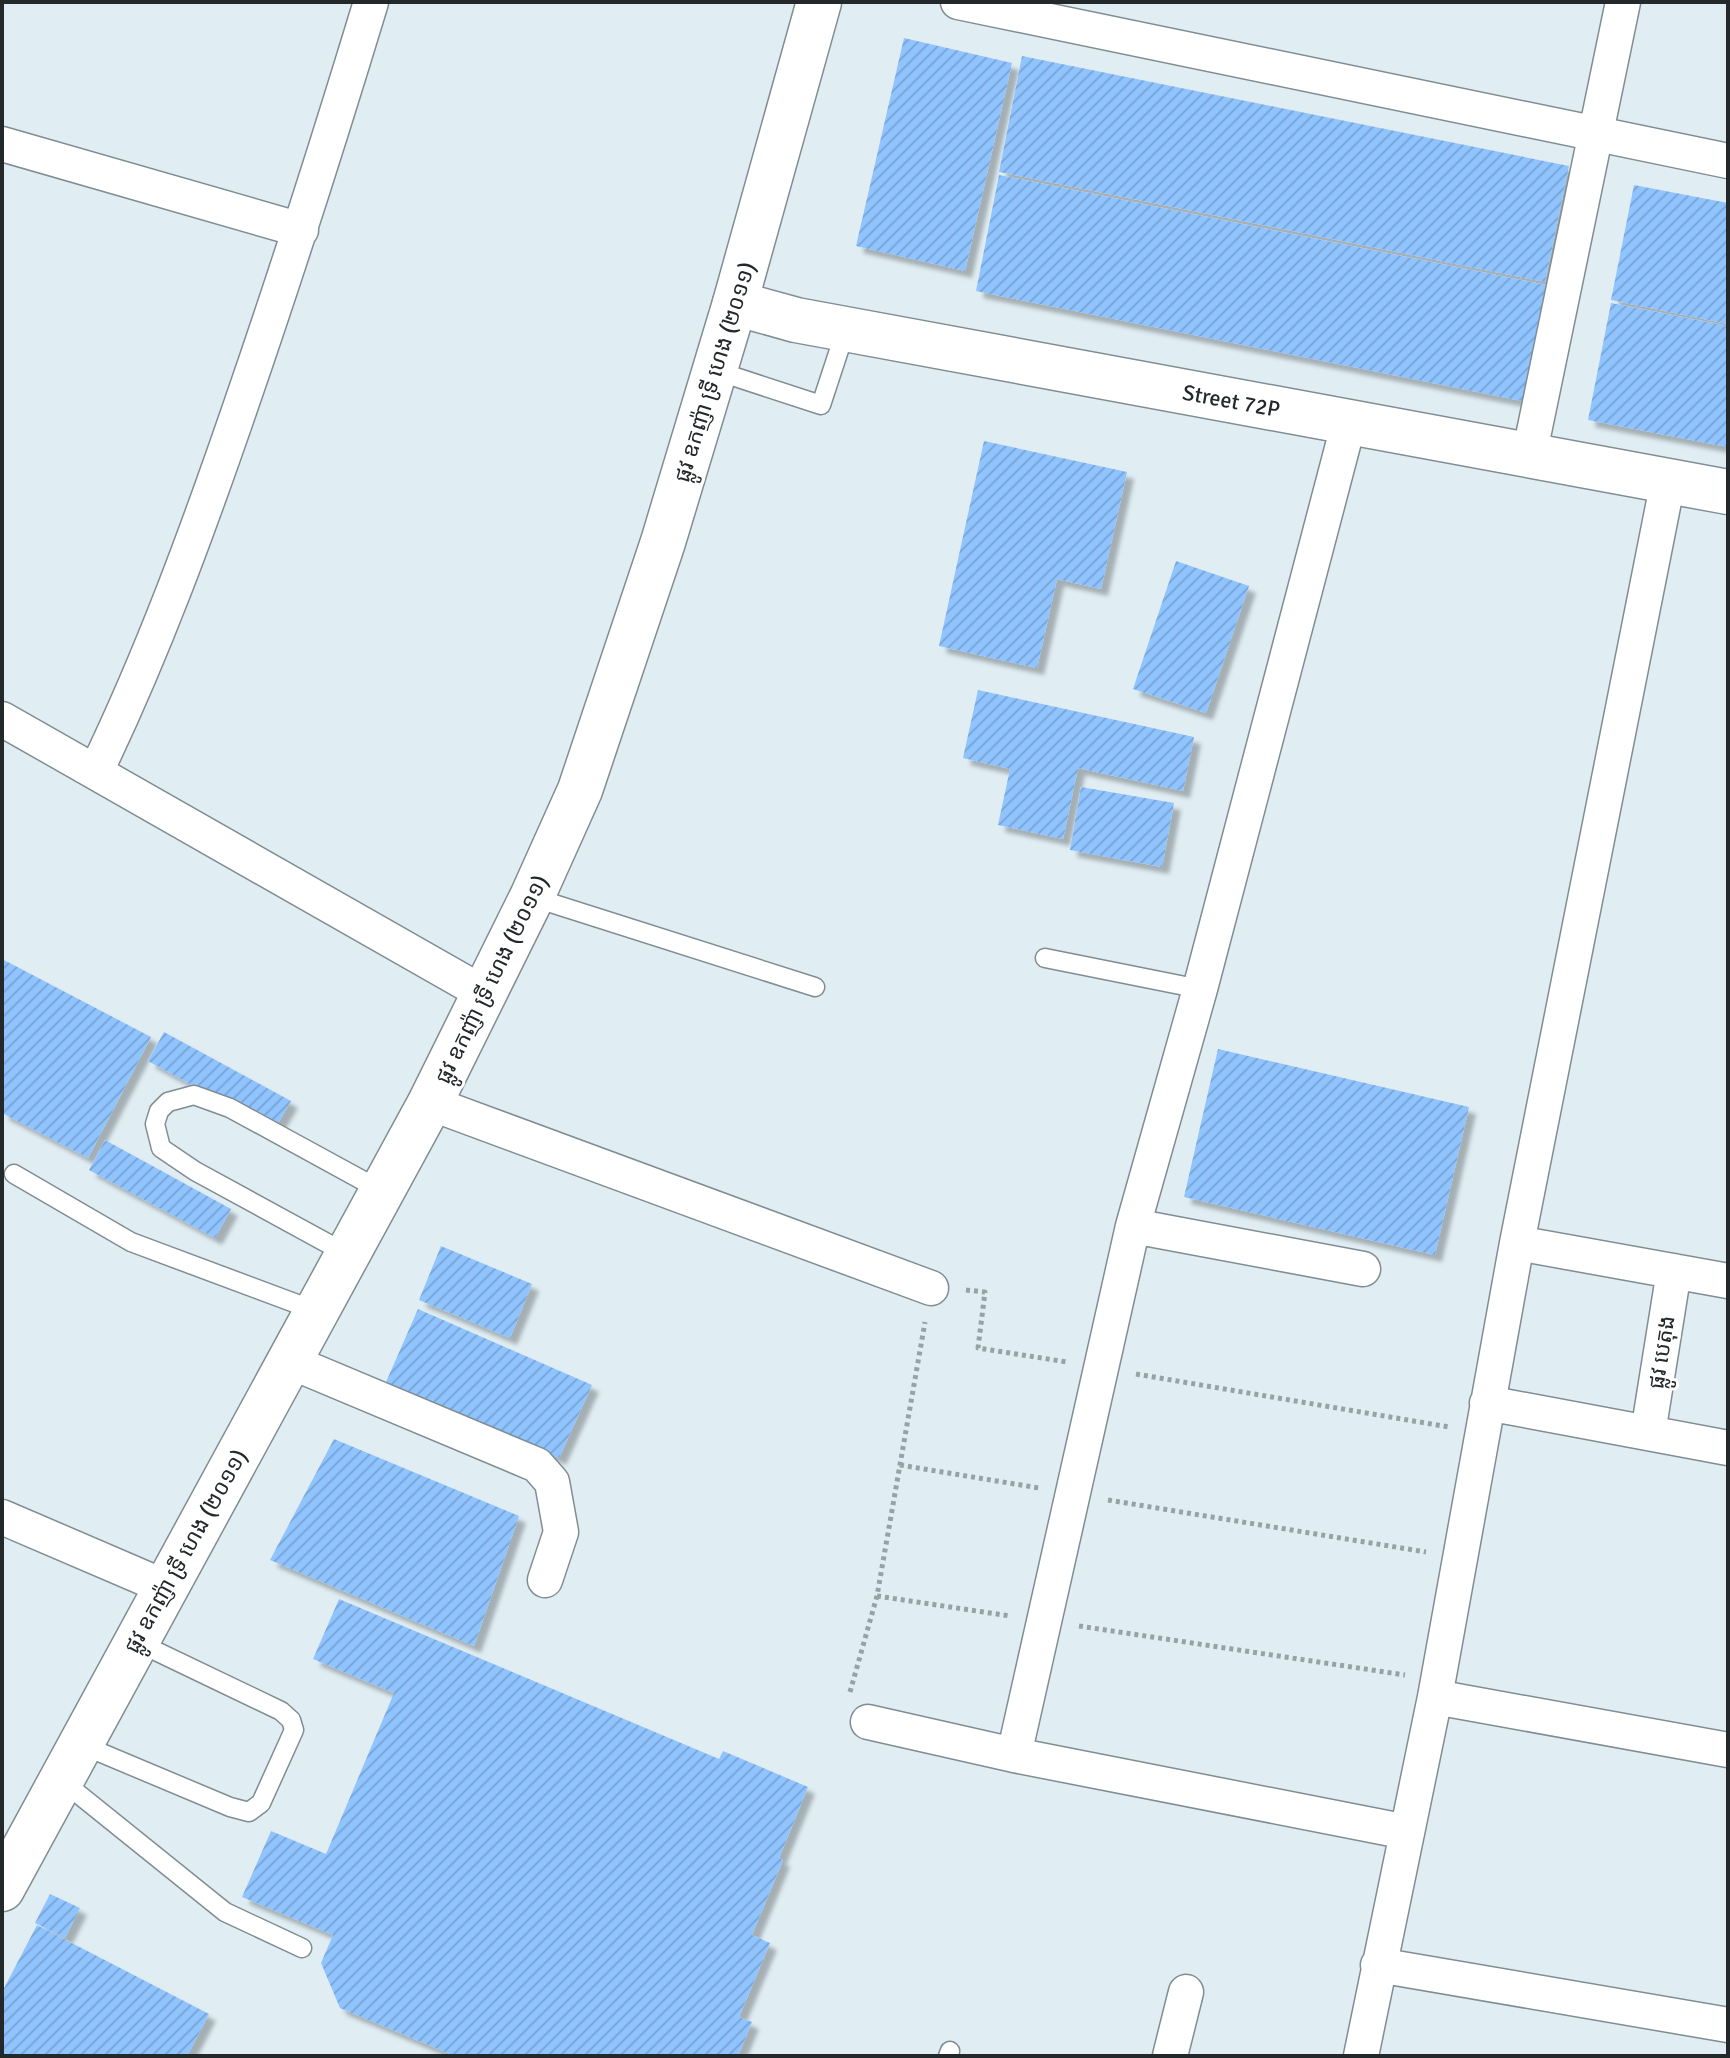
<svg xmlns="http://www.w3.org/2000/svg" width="1730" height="2058" viewBox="0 0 1730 2058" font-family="Signika,'Noto Sans Khmer',sans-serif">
<defs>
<pattern id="building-hatch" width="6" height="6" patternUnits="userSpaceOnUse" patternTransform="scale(2)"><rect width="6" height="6" fill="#90c4ff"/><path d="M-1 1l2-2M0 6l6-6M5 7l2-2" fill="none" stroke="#7ca8db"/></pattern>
<filter id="shadow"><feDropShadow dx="7" dy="7" stdDeviation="2" flood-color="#0004"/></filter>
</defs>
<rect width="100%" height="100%" fill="#e0eef4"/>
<path fill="url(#building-hatch)" filter="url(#shadow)" d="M904 38 1012 63 965 271 856 246Z
M1022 56 1569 166 1545 282 999 172Z
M999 175 1546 285 1522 401 976 291Z
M1634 185 1728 203V324L1611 300Z
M1611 303 1728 326V447L1588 420Z
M984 441 1127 472 1101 589 1057 579 1037 668 939 646Z
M1176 561 1249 586 1206 713 1133 689Z
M978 690 1194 737 1183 791 1078 768 1063 839 998 825 1010 769 963 758Z
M1081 787 1174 803 1162 867 1070 850Z
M2 959 151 1037 88 1158 2 1113Z
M164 1032 291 1101 274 1130 148 1061Z
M1218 1049 1469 1107 1435 1255 1184 1197Z
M105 1140 231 1209 215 1238 89 1170Z
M441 1246 532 1284 510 1338 419 1300Z
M418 1309 592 1385 559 1458 386 1382Z
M334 1439 519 1516 474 1646 270 1560Z
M339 1599 719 1759 723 1751 808 1787 779 1858 783 1860 752 1935 770 1943 739 2017 752 2022 738 2056H455L340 2008 321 1963 333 1935 242 1897 271 1831 326 1854 394 1693 313 1659Z
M50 1894 80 1908 65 1938 35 1923Z
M37 1925 209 2014 187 2056H2V1992Z"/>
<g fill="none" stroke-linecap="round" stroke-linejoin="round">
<defs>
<path id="lane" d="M714 370 821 405 846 329
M532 897 815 987
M1045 958 1200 989
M14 1174 131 1242 316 1311
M347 1254 195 1171 161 1148 155 1124 159 1111 168 1102 194 1095 230 1108 382 1191
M80 1744 230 1807 249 1812 261 1803 294 1730 291 1720 281 1711 137 1642
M61 1780 225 1912 302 1948
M948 2056 950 2051"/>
<path id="street" d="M958 2 1728 161
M2 144 301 230
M1529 456 1623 2
M2 719 485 994
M96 771C153 653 198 530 241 405 287 272 330 137 371 2
M430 1103 931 1288
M1133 1226 1363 1269
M1517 1243 1728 1281
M289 1361 537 1465 552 1482 561 1532 545 1580
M1487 1403 1728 1448
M1648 1433 1674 1271
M2 1517 165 1587
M1435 1697 1728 1750
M868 1722 1014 1755 1407 1832
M1014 1755 1133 1226 1200 989 1349 422
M1378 1965 1728 2025
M1170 2056 1186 1992
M1361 2056 1435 1697 1517 1243 1668 481"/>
<g id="secondary">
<path id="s1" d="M735 303 796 320 1728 492"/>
<path d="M2 1889 430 1103 532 897 580 790 663 542 735 303 819 2"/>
</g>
</defs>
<use href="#lane" stroke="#808d92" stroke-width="21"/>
<use href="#street" stroke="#808d92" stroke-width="37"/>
<use href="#secondary" stroke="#808d92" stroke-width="47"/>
<path stroke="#97a2a6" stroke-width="5" stroke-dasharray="4 4" stroke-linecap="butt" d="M966 1290 985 1292 978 1348 1067 1362
M1136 1374 1449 1427
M900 1465 1039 1488
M1108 1500 1426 1552
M877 1596 1010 1616
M1079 1626 1405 1675
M850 1692 877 1596 925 1322"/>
<use href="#lane" stroke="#fff" stroke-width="18"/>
<use href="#street" stroke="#fff" stroke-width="34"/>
<use href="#secondary" stroke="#fff" stroke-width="44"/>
</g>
<g text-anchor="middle" stroke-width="6" stroke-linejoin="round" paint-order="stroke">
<g font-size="22" fill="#23282a" stroke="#fff">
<text transform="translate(714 372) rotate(-73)" y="8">ផ្លូវ ឧកញ៉ា ទ្រី ហេង (២០១១)</text>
<text dy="8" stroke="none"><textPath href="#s1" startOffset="506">Street 72P</textPath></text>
<text transform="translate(491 979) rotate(-64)" y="8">ផ្លូវ ឧកញ៉ា ទ្រី ហេង (២០១១)</text>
<text transform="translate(1661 1352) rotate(-81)" y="8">ផ្លូវ បេតុង</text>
<text transform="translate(185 1551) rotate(-61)" y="8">ផ្លូវ ឧកញ៉ា ទ្រី ហេង (២០១១)</text>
</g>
</g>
<rect width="1730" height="2058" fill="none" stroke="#23282a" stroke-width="8"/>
</svg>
